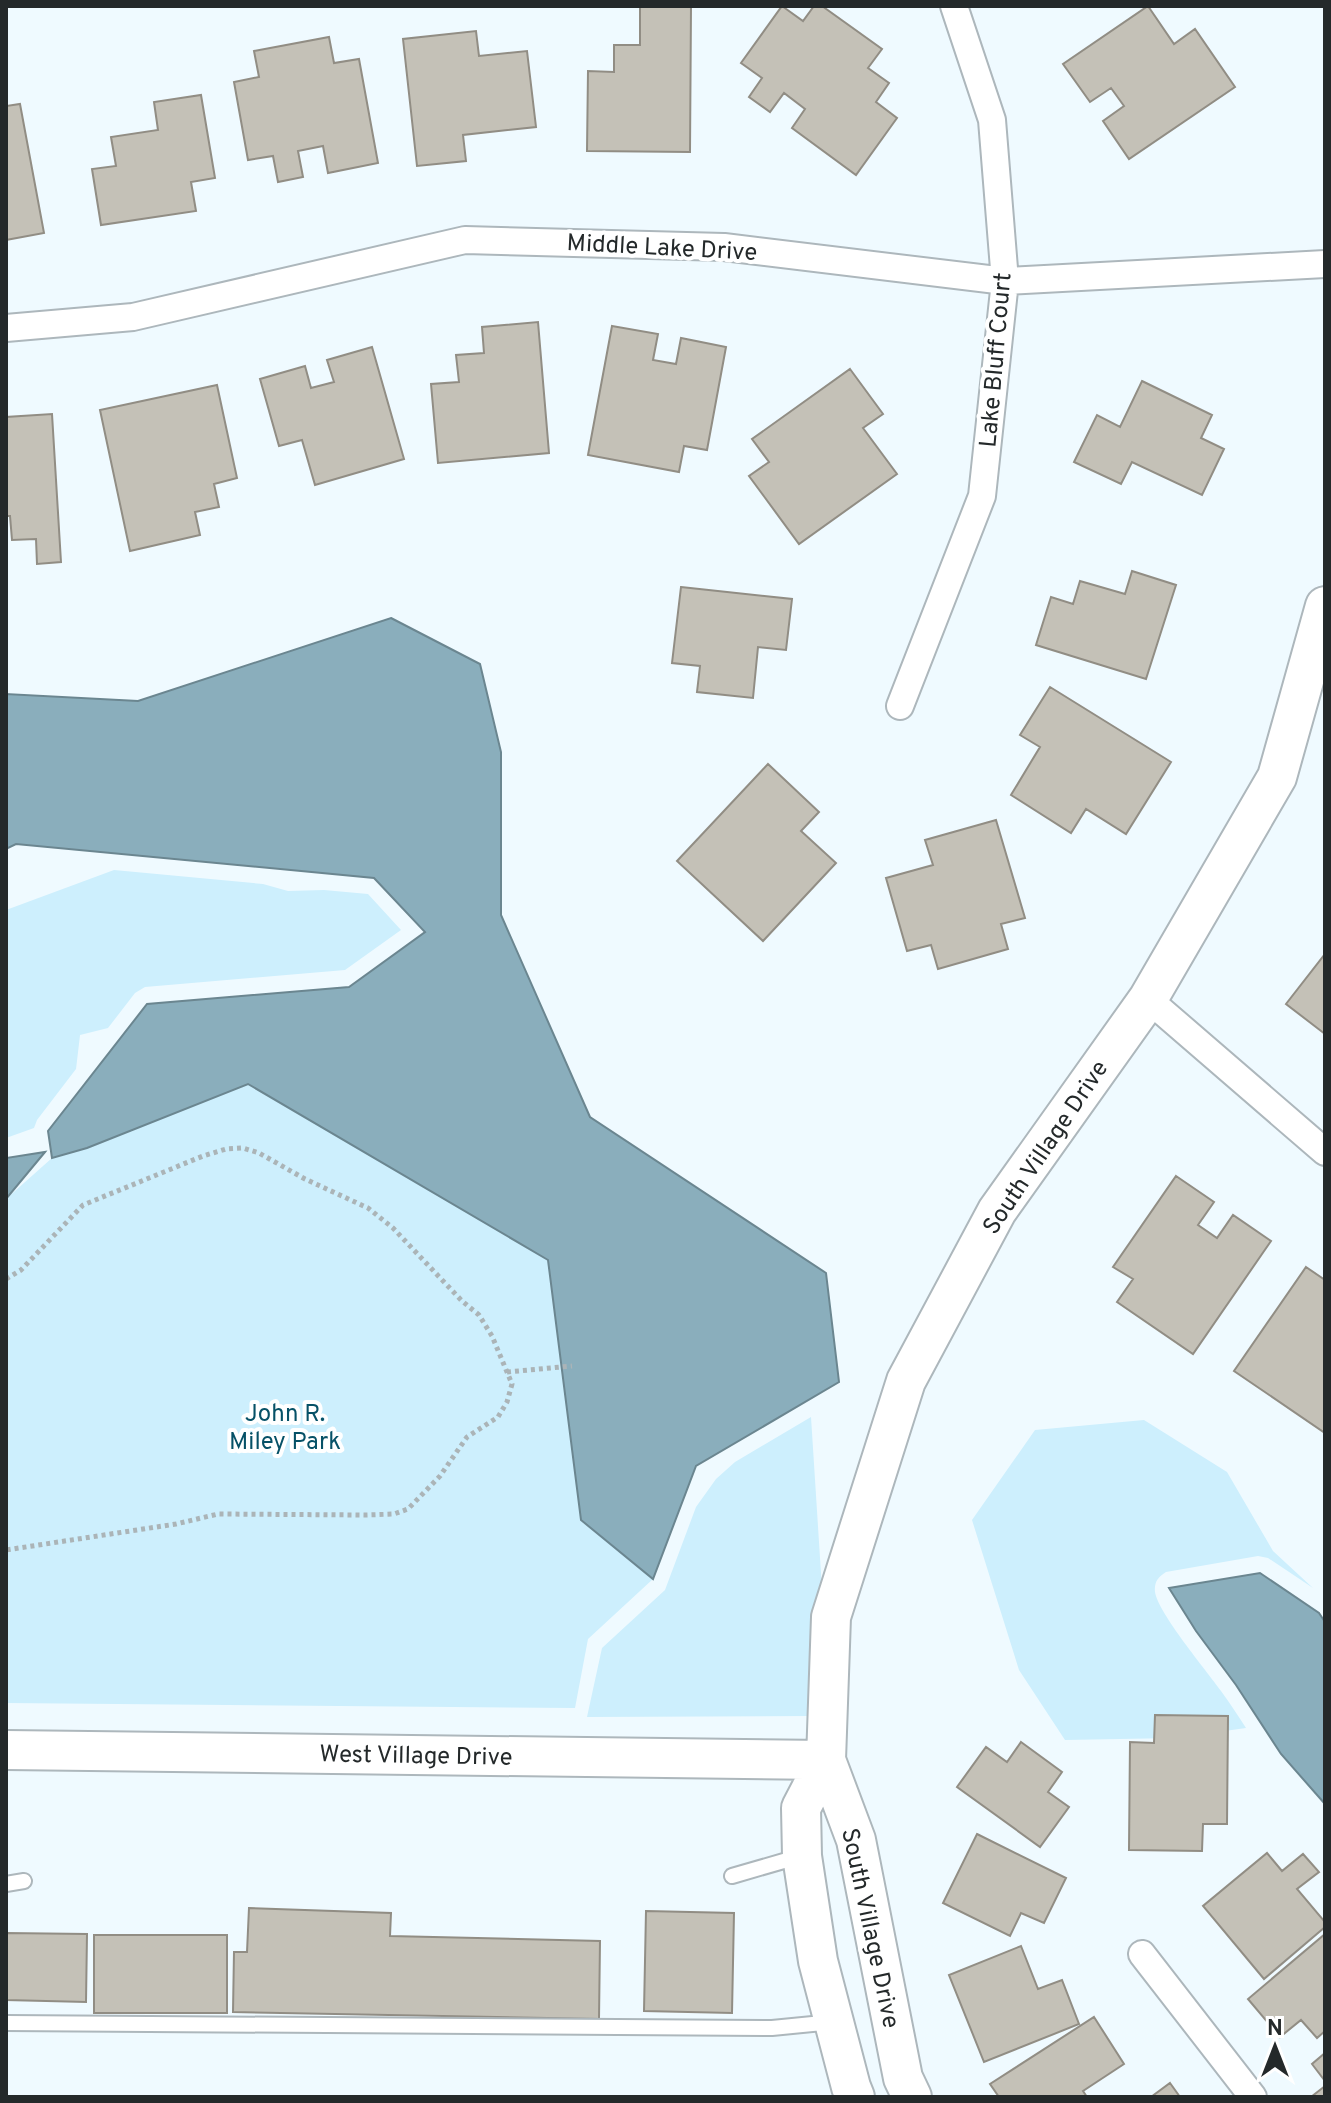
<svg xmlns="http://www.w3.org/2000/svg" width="1331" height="2103" viewBox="0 0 1331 2103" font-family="Overpass,sans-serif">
<rect width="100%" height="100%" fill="#effaff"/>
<path fill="#cdeffd" d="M114 870 263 884 288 891 324 890 368 894 401 930 345 970 145 987 135 993 108 1028 80 1035 76 1069 37 1120 34 1128 6 1138V910Z
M248 1084 548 1260 581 1520 653 1579 588 1639 575 1708 6 1703V1199L52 1158Z
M811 1417 822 1589 810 1716 587 1717 602 1648 665 1590 696 1507 716 1479 735 1462Z
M1144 1420 1227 1472 1273 1551 1313 1588 1268 1558 1258 1556 1166 1572C1158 1577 1154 1582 1155 1592 1158 1613 1207 1671 1221 1691 1230 1703 1238 1716 1246 1728L1175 1738 1065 1740 1019 1670 972 1520 1035 1430Z"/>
<path fill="#8aaebc" stroke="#6b8690" stroke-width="2" d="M391 618 480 664 501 752V915L590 1117 826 1273 839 1382 696 1466 653 1579 581 1520 548 1260 248 1084 87 1148 52 1158 48 1131 147 1004 349 987 425 932 374 878 16 844 6 849V694L138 701Z
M45 1152 6 1199V1158Z
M1260 1573 1319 1613 1325 1622V1804L1281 1754 1236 1685 1196 1631 1169 1588Z"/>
<path fill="#c4c1b7" stroke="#918d84" stroke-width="2" d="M640 6H691L690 152 587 151 588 71 614 72V45H640Z
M782 6 803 21 814 6H822L882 49 868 68 889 83 876 102 897 118 856 175 792 128 805 109 784 93 770 112 749 97 762 78 741 63Z
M1148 6 1174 44 1195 29 1235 87 1129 159 1103 121 1124 106 1111 88 1090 102 1063 64Z
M476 31 479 56 527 51 536 127 463 135 466 161 417 166 403 39Z
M329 37 334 63 359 59 378 163 328 173 323 146 298 151 303 177 278 182 273 156 248 160 234 82 259 77 254 51Z
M201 95 215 178 191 182 196 211 101 225 92 169 116 166 111 137 158 130 154 102Z
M20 104 44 233 6 240V106Z
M538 322 549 453 438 463 431 384 459 382 456 355 484 353 482 327Z
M612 326 658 334 653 360 676 364 681 338 726 347 707 450 684 446 679 472 588 455Z
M372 347 404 459 315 485 302 440 279 446 260 379 305 366 311 388 334 382 327 360Z
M850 369 883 414 863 428 897 474 799 544 749 476 769 462 752 439Z
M1142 381 1212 415 1201 438 1224 449 1202 495 1132 462 1121 484 1074 462 1097 415 1120 427Z
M217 385 237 478 214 484 219 507 195 512 200 535 130 551 100 410Z
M52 414 61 562 37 564 36 539 12 540 10 516H6V417Z
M1132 571 1176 585 1146 679 1036 645 1051 597 1073 604 1080 581 1125 594Z
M681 587 792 599 786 650 758 647 753 698 697 692 700 666 672 663Z
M1050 687 1171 762 1126 834 1086 809 1071 833 1011 795 1040 747 1020 735Z
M768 764 819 812 801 831 836 863 763 941 677 861Z
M996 820 1025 918 1001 924 1008 949 938 969 931 945 907 951 886 878 933 865 925 840Z
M1325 954V1034L1286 1004Z
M1176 1176 1214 1202 1198 1225 1217 1238 1233 1215 1271 1241 1193 1354 1117 1302 1133 1279 1113 1267Z
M1306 1267 1325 1280V1433L1234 1371Z
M1155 1715 1228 1716 1227 1824H1203L1202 1851 1129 1850 1130 1742 1154 1743Z
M1021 1742 1062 1772 1048 1792 1069 1807 1040 1847 957 1787 986 1747 1007 1762Z
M977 1834 1066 1878 1044 1923 1021 1913 1010 1936 943 1903Z
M1267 1853 1282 1871 1303 1854 1319 1872 1297 1889 1325 1922V1927L1264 1979 1203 1906Z
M249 1908 391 1913 390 1936 600 1941 599 2019 233 2012 234 1952H247Z
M646 1911 734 1913 732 2013 644 2011Z
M6 1933 87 1934 86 2002 6 2000Z
M1325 1934V2031L1317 2038 1301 2020 1280 2037 1248 1999Z
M94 1935H227V2013H94Z
M1021 1946 1038 1989 1062 1980 1079 2024 984 2062 949 1975Z
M1094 2017 1124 2064 1083 2091 1087 2097H999L990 2084Z
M1325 2053V2081L1312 2064Z
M1170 2083 1180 2097H1151Z
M1325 2086V2097H1311Z"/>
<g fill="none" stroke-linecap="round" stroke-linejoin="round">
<defs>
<path id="lane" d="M732 1876 801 1856
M6 1884 24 1881
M6 2023 772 2028 833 2022"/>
<path id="street" d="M6 328 133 317 465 240 724 247 1005 281 1325 264
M900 706 982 496 1005 281 992 120 954 6
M1148 999 1325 1152
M1142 1954 1253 2097"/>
<path id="secondary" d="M6 1750 826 1760
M826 1760 801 1808 802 1856 818 1961 851 2087 855 2097
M912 2097 903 2078 856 1840 826 1760 831 1617 906 1381 997 1211 1148 999 1277 777 1325 606"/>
</defs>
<use href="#lane" stroke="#adb7bc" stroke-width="18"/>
<use href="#street" stroke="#adb7bc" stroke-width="30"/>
<use href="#secondary" stroke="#adb7bc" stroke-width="42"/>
<path stroke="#abb4b7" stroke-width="5" stroke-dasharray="4 4" stroke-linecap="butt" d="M6 1279 21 1270 83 1205 203 1156 226 1149 243 1148 259 1153 305 1179 368 1208 393 1228 462 1301 479 1315 492 1336 512 1384 507 1402 498 1417 467 1437 440 1476 408 1509 394 1514 366 1515 218 1514 176 1524 6 1550
M507 1372 572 1366"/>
<use href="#lane" stroke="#fff" stroke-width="14"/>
<use href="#street" stroke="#fff" stroke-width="26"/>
<use href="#secondary" stroke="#fff" stroke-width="38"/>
</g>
<g text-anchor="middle" stroke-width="8" stroke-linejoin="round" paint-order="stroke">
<g font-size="24" fill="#24292a" stroke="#fff">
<text transform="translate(662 247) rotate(3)" y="8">Middle Lake Drive</text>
<text transform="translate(995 360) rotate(-85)" y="8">Lake Bluff Court</text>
<text transform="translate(1045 1147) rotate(-56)" y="8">South Village Drive</text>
<text transform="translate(416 1755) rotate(1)" y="8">West Village Drive</text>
<text transform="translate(871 1928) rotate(78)" y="8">South Village Drive</text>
</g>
<g font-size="24" fill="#065167" stroke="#fff">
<text x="285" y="1421">John R.<tspan x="285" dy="28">Miley Park</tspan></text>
</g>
</g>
<rect width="1331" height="2103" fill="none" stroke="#24292a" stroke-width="16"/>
<g transform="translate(1275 2047)" stroke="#ffffff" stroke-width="6" paint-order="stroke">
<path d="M0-6L14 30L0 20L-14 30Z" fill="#24292a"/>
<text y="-12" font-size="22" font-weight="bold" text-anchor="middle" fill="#24292a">N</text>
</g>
</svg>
